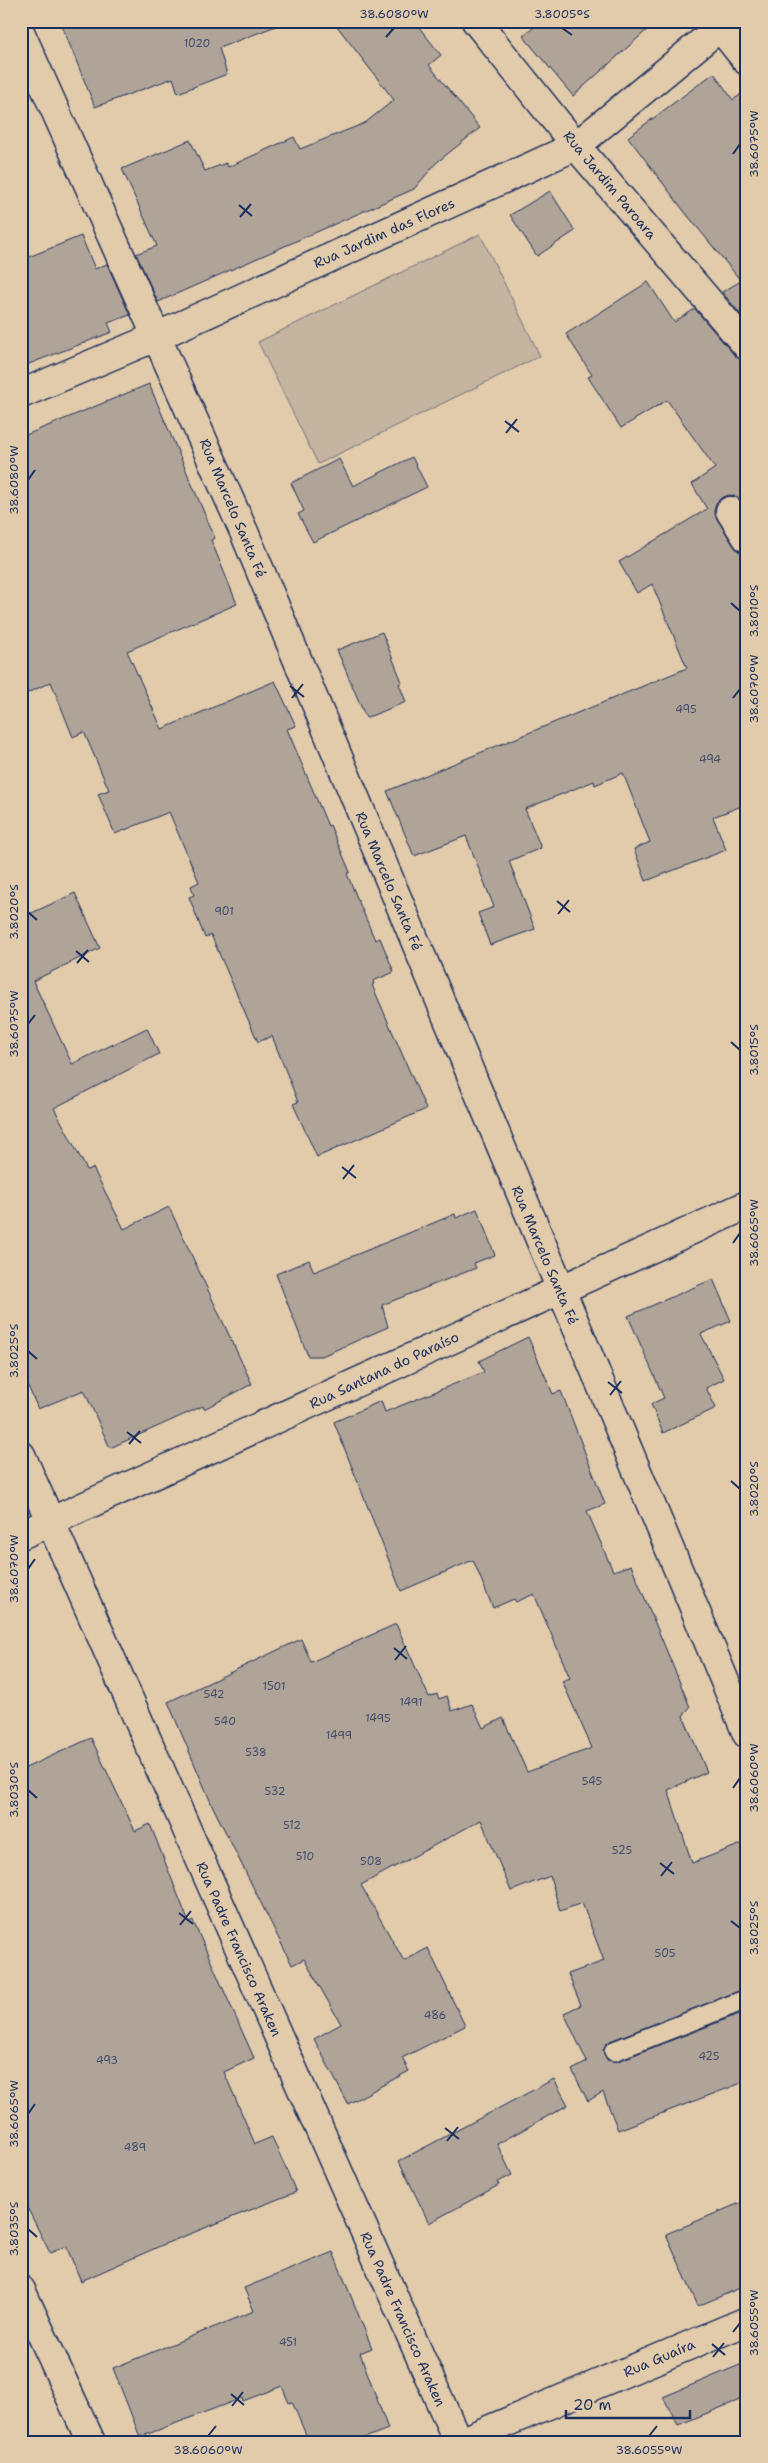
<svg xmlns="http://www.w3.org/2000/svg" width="768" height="2463" viewBox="0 0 768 2463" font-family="'Shantell Sans',sans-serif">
<rect width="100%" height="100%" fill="#e2cbab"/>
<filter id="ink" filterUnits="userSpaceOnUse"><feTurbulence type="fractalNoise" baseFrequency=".02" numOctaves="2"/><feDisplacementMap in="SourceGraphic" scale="10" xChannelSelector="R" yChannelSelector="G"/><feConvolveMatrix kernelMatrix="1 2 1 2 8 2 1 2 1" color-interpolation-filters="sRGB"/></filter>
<g filter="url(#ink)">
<path fill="#c5b4a0" stroke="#70727f" d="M480 234 540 356 318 464 258 342Z"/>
<path fill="#b0a498" stroke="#1b2f5e" d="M60 21H280L281 24 219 48 227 74 178 93 173 78 95 107Z
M333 21H414L441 55 429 65 480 128 436 163 414 189 158 302 136 254 157 246 122 169 190 140 205 171 226 163 228 167 294 137 300 149 365 123 394 100Z
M542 21H657L573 96 523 36Z
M714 73 733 100 747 90V322L722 292 741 281 684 211 628 137Z
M550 191 575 231 537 256 510 215Z
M81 236 95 269 107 264 130 315 108 323 112 332 21 367V260Z
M648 282 674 322 695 309 735 356 747 361V508L738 497 729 495 721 498 716 503 714 511 717 519 734 546 739 552 747 553V804L713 817 726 850 646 881 634 849 650 842 623 773 595 785 594 781 525 809 541 848 509 861 535 929 490 945 478 913 494 907 466 836 414 856 387 791 687 668 652 584 637 593 619 562 707 509 692 484 715 468 667 400 621 428 588 377 592 375 566 334Z
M149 384 215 538 211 540 237 604 127 651 162 729 275 681 296 726 287 729 328 826 330 825 350 872 347 874 375 940 380 938 394 972 373 981 374 984 372 985 426 1109 317 1157 293 1104 298 1102 272 1036 258 1042 211 935 205 938 189 897 194 895 191 886 199 882 169 812 115 834 98 794 109 790 84 732 73 737 51 682 21 696V437Z
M412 457 427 487 313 542 298 514 304 511 291 483 339 459 353 486Z
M382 632 402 682 399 684 406 702 366 718 337 650Z
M75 893 100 948 33 981 72 1064 147 1028 159 1054 54 1108 87 1170 93 1168 124 1229 169 1207 252 1384 204 1409 203 1406 110 1448 84 1390 38 1409 21 1370V918Z
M477 1209 495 1255 474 1263 476 1268 382 1305 388 1327 322 1356H308L276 1274 309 1260 314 1272 455 1214 456 1218Z
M713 1279 731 1321 701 1334 724 1379 706 1388 716 1408 663 1433 651 1404 664 1398 628 1316Z
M528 1337 553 1394 561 1391 605 1504 587 1511 613 1571 631 1565 690 1707 683 1716 707 1772 668 1790 692 1863 747 1842V1988L610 2041 603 2050 607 2060 618 2061 747 2011V2081L618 2130 603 2092 588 2101 572 2070 587 2062 564 2013 581 2005 568 1974 604 1961 582 1903 560 1911 550 1876 511 1891 481 1820 361 1885 404 1961 428 1948 465 2026 402 2058 409 2071 348 2104 314 2039 341 2024 304 1959 292 1965 212 1805 168 1702 301 1639 311 1662 396 1624 429 1697 437 1694 439 1699 447 1696 452 1711 472 1704 483 1728 503 1718 527 1772 592 1748 562 1681 570 1678 534 1594 516 1602 514 1599 493 1608 473 1560 401 1591 334 1422 381 1401 385 1412 484 1372 479 1361Z
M91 1738 135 1831 150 1824 189 1923 193 1921 254 2058 224 2072 255 2144 272 2137 296 2192 167 2243 81 2281 66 2246 50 2253 21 2195V1770Z
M554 2079 568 2105 497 2144 512 2175 498 2182 499 2185 429 2223 399 2161Z
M747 2200V2285L698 2306 666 2234Z
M333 2252 372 2348 360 2353 388 2429 354 2442H309L292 2402 289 2403 282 2386 243 2401 242 2398 140 2437 113 2368 254 2311 244 2288Z
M747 2362V2397L678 2425 663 2397Z"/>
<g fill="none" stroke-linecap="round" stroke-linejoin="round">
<defs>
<path id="lane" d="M614 2051 747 1999"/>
<path id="street" d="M476 21 576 146 747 346
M715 21 747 61
M21 34 244 532 747 1734
M21 394 158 336 576 146 720 27
M730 511 747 538
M21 1455 458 2442
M21 1535 747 1205
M21 2290 91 2442
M460 2442 747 2321"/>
</defs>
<use href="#lane" stroke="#1b2f5e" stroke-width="22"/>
<use href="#street" stroke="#1b2f5e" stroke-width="31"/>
<use href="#lane" stroke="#e2cbab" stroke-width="19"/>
<use href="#street" stroke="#e2cbab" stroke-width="28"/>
</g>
</g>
<path fill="none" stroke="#1b2f5e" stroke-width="2" d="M562 28 572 35M386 37 394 28M733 154 740 144M239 205 252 216M240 217 251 204M505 421 519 432M506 433 517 419M28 480 35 470M731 603 740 611M290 686 304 697M292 698 303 684M733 698 740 689M557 901 570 912M28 912 37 920M558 914 569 900M76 951 89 962M77 963 88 950M28 1024 35 1015M731 1042 740 1050M342 1167 356 1178M343 1179 354 1165M733 1243 740 1233M28 1351 37 1359M608 1382 622 1393M610 1395 621 1381M127 1432 141 1443M129 1444 140 1431M731 1481 740 1489M28 1569 35 1559M394 1648 407 1659M395 1660 406 1646M733 1788 740 1778M28 1790 37 1798M660 1863 674 1874M661 1876 672 1862M179 1913 193 1924M731 1921 740 1928M180 1925 191 1911M28 2114 35 2104M445 2128 459 2139M447 2141 458 2127M28 2229 37 2237M733 2332 740 2323M712 2344 725 2355M713 2357 724 2343M231 2394 244 2405M232 2406 243 2392M208 2436 216 2426M649 2436 657 2426"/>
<g text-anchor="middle" stroke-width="4" stroke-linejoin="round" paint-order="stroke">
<g font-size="11" fill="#404c6c">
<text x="197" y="47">1020</text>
<text x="686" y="713">495</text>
<text x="710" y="763">494</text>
<text x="224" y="915">901</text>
<text x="274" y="1690">1501</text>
<text x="214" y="1698">542</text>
<text x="411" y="1706">1491</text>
<text x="378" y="1722">1495</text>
<text x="225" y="1725">540</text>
<text x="339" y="1739">1499</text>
<text x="256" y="1756">538</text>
<text x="592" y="1785">545</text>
<text x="275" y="1795">532</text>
<text x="292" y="1829">512</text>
<text x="622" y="1854">525</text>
<text x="305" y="1860">510</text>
<text x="371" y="1865">508</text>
<text x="665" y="1957">505</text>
<text x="435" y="2019">486</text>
<text x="709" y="2060">425</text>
<text x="107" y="2064">493</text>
<text x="135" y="2151">489</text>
<text x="288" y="2346">451</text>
</g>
<g font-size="14" fill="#1b2f5e" stroke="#e2cbab">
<text transform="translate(610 185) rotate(50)" y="5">Rua Jardim Paroara</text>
<text transform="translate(384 233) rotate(-24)" y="5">Rua Jardim das Flores</text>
<text transform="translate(233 508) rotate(67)" y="5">Rua Marcelo Santa Fé</text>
<text transform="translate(389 881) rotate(67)" y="5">Rua Marcelo Santa Fé</text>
<text transform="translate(545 1255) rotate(67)" y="5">Rua Marcelo Santa Fé</text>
<text transform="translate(384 1370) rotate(-25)" y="5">Rua Santana do Paraíso</text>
<text transform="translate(239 1949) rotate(66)" y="5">Rua Padre Francisco Araken</text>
<text transform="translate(403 2319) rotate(66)" y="5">Rua Padre Francisco Araken</text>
<text transform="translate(659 2358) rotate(-23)" y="5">Rua Guaíra</text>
</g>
</g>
<rect width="768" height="2463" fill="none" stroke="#e2cbab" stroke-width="55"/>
<path d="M566 2410v8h124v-8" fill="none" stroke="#1b2f5e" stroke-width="2.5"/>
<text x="573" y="2410" font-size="15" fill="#1b2f5e" stroke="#e2cbab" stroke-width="4" paint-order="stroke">20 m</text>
<rect x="28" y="28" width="712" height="2408" fill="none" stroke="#1b2f5e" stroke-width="2"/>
<g font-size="12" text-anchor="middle" fill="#1b2f5e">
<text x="394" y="18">38.6080°W</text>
<text x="562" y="18">3.8005°S</text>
<text transform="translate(754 144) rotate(-90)" y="4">38.6075°W</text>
<text transform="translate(14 480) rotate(-90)" y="4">38.6080°W</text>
<text transform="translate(754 611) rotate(-90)" y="4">3.8010°S</text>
<text transform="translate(754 689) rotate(-90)" y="4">38.6070°W</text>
<text transform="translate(14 912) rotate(-90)" y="4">3.8020°S</text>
<text transform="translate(14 1024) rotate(-90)" y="4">38.6075°W</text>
<text transform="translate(754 1050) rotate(-90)" y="4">3.8015°S</text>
<text transform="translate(754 1233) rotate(-90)" y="4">38.6065°W</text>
<text transform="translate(14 1351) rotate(-90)" y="4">3.8025°S</text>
<text transform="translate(754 1489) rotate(-90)" y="4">3.8020°S</text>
<text transform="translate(14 1569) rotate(-90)" y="4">38.6070°W</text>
<text transform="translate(754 1778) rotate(-90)" y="4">38.6060°W</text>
<text transform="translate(14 1790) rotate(-90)" y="4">3.8030°S</text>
<text transform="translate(754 1928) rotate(-90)" y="4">3.8025°S</text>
<text transform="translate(14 2114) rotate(-90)" y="4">38.6065°W</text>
<text transform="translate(14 2229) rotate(-90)" y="4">3.8035°S</text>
<text transform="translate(754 2323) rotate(-90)" y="4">38.6055°W</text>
<text x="208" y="2454">38.6060°W</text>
<text x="649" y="2454">38.6055°W</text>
</g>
</svg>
